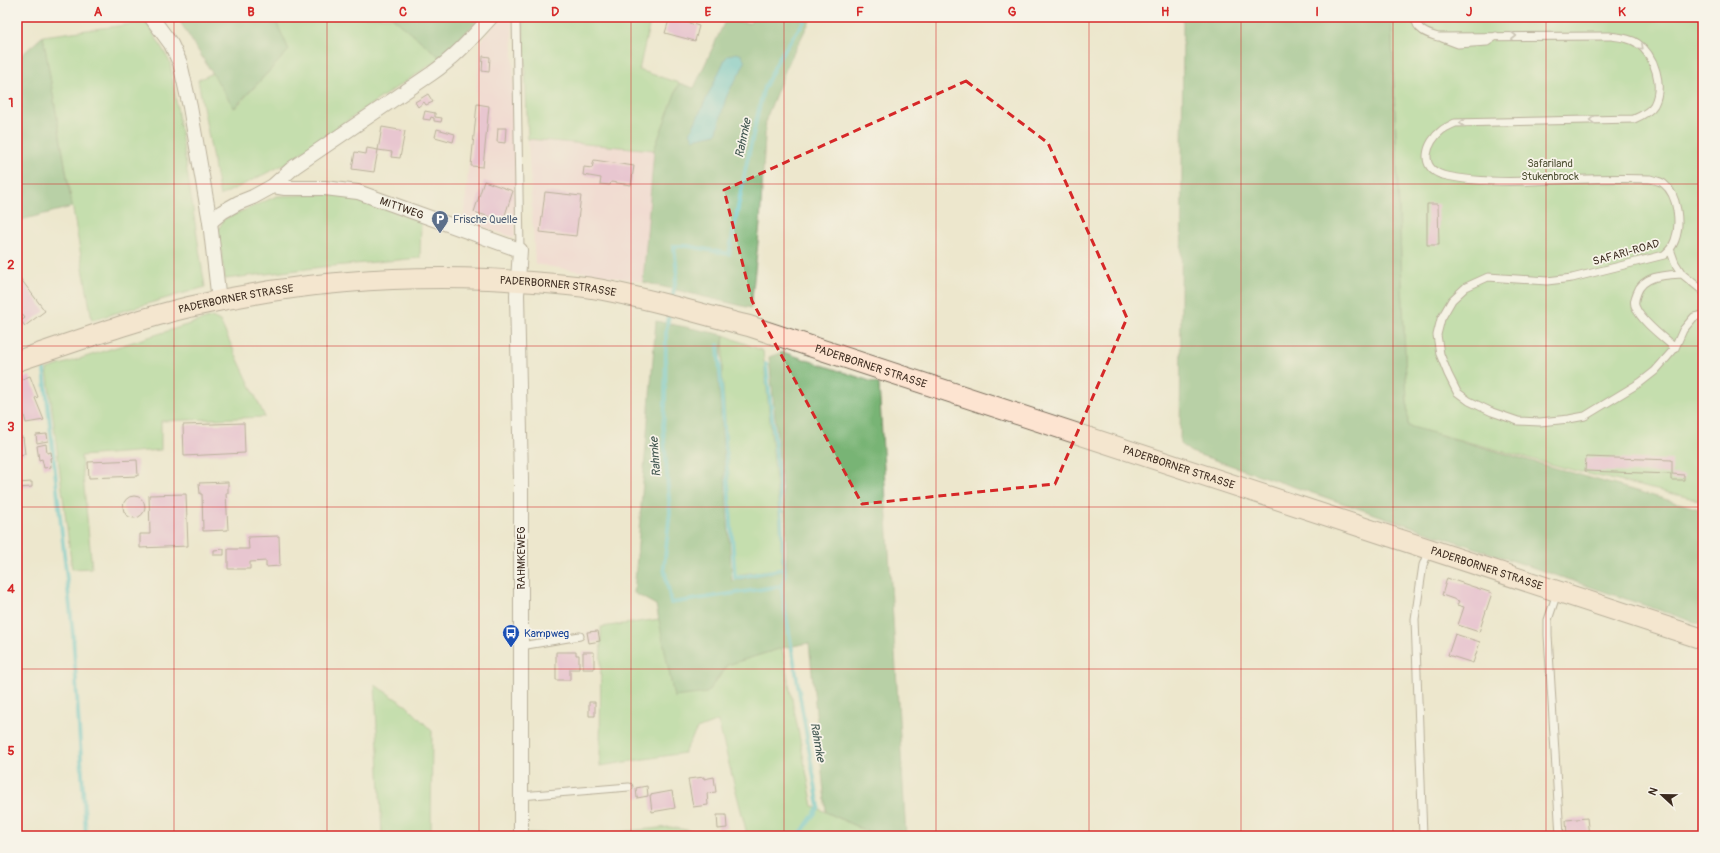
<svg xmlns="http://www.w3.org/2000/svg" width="1720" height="853" viewBox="0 0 1720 853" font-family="Pangolin,sans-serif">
<rect width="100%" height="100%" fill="#f7f3e8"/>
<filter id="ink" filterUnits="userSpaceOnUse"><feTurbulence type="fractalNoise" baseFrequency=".025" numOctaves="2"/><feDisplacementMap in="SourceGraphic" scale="8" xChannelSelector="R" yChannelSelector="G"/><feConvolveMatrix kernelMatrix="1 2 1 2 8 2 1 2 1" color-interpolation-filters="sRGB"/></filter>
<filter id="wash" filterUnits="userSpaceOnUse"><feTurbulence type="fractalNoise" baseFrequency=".012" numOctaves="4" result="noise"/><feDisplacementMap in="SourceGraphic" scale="16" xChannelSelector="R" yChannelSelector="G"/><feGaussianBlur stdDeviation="0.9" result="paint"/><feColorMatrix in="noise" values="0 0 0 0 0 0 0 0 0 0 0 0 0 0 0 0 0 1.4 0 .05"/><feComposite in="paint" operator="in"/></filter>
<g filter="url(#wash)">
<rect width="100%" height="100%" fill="#ede7cd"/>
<path fill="#f6cfd7" d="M500 17H507L512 23 517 183 515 238 460 219 464 214 481 41Z
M528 139 654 150 643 282 535 264Z"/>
<path fill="#96d287" stroke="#687e52" d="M274 17H392L441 58 364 109 285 164 220 196 198 80 213 73 235 108 289 50Z
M523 17H651L639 70 679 83 654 150 528 139Z
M1391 17H1703V501L1580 472 1408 426Z
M147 22 170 62 205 287 92 320 43 36Z
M331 194 355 196 421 221 420 258 322 267 225 279 218 230 224 219 277 196Z
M212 317 220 321 265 417 161 421V450L81 456 92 568 72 569 47 369Z
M724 335 763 351 780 524 782 568 735 575 722 371Z
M660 619 674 697 716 682 727 665 782 648 813 806 866 831V836H528V833L585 835 670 827 719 836 747 834 718 721 697 729 684 753 600 766 601 627Z
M375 685 407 706 432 731 431 836H382Z"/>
<path fill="#78b474" stroke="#5a6f49" d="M177 17H274L289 50 234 108Z
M392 17H481L441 58Z
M752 17H812L787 66 766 119 760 224 751 308 643 282 654 150 679 83 694 88 725 21 751 23Z
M1183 17H1391L1408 426 1703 510V625L1191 452 1180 444Z
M43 36 72 207 17 221V59Z
M656 321 724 335 718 375 732 581 787 570 786 525 769 357 783 352 879 384 906 836H866V831L826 812 809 643 782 648 727 665 707 693 674 697 656 605 634 593Z"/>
<path fill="#53c1c8" stroke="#477673" d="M737 53 742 55 745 62C740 75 731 85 726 98 722 110 720 123 716 134L693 139 690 133 725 59 728 55Z"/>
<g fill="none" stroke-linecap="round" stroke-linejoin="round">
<path stroke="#53c1c8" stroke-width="4" d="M672 300 677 273 674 246H688L729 254 746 166 763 91 779 58 807 17
M670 311 666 331 665 407 663 426 670 512 664 567 671 603 781 586 819 807 799 836
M718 345 735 578 784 569
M766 364C773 427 781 490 783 553 783 564 788 576 781 586
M44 370 73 635 86 836"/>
</g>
<g id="blocks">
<path fill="#e39dd3" d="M670 17H683L682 21 699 26 695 41 665 33Z
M483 56 490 57 489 72 482 71Z
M428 94 433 102 426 105 424 102 418 107 415 102Z
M477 104 489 106 483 167 471 166Z
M425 111 435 113V117L442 118 441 122 434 121V118L431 117 430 120 423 119Z
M382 127 405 131 400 158 391 157 392 152 378 150 374 172 352 169 355 152 366 154 367 148 378 150Z
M498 128H506L505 143 497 142Z
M437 129 455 134 453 142 435 137Z
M594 160 634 166 631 185 611 182 610 185 600 184 601 178 583 175 584 167 592 168Z
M484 181 513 191 503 221 474 212Z
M545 192 581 196 576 236 540 232Z
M1427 204H1438L1439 245H1427Z
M20 278 45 311 25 326 21 321 25 318 17 308V281Z
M30 376 38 397 35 398 44 420 26 423 21 404 19 405 17 399V381Z
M244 423 245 453 184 456 183 425Z
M47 434 48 441 37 443 36 435Z
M23 437 25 454 17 455V438Z
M46 444 47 453 51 452 52 458H50L51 467 44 468 42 459 39 460 37 446Z
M1586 457 1672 460V474L1684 475V480H1671V474L1585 471Z
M137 460 138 476 89 478 88 462Z
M32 482V487L17 488V483Z
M228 482V493H226L228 530 203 531 202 494H200L199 483Z
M186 494 188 546 140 548V534H150L149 495Z
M123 507a11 11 0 1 1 22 0a11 11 0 1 1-22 0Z
M279 536 280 566 266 567V561L250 562V569H228V549H249L248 537Z
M224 549V555H214V550Z
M1447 578 1492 593 1479 632 1458 625 1464 607 1457 605 1459 601 1442 595Z
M598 631 600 641 589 643 587 632Z
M1455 634 1480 642 1473 663 1448 655Z
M556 652H576V655H579V669H570V680H556Z
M583 652H594V669H583Z
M589 702H595V716H589Z
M704 777V779L714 777 716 792 707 793 708 805 693 807 688 779Z
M647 786 648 796 637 798 636 788Z
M672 791 675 808 652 812 650 795Z
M717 815H726L727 828 718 829Z
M1587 818 1589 836H1567L1566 820Z"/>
</g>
</g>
<g filter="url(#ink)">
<use href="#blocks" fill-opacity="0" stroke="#796c5b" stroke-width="1"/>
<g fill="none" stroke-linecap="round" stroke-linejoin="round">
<defs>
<path id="lane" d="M516 17 520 250
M1415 17C1416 30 1427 34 1438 37L1610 36C1619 37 1630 38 1637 43 1655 55 1664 86 1654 105 1650 112 1641 116 1634 119L1455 123C1451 125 1446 127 1442 130 1426 142 1418 168 1443 175 1471 182 1502 182 1531 181 1570 180 1610 177 1650 179 1654 180 1661 181 1664 184 1678 195 1681 224 1675 240 1673 246 1669 251 1664 255L1572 278 1547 281 1488 277 1466 287 1452 300 1441 319 1437 335 1440 354 1448 374 1457 392 1469 401 1492 412 1518 421 1540 422 1569 419 1585 416 1641 382 1655 371 1675 348 1683 330 1694 317 1703 315
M1442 38 1458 44 1487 42 1496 36
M1670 249 1675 263 1682 274 1703 291
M1675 348C1664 338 1641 321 1636 308 1633 303 1635 298 1637 293 1643 275 1666 275 1682 274
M1557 593 1548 620V635L1560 836
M521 646 580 636
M521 796 629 787
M1423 836 1415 619 1423 565 1429 550"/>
<g id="street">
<path d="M151 17 171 44 180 63 190 107 210 222 219 301"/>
<path id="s1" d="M273 186 285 188H325L358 192 520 250 517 295 521 479V836"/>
<path d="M210 222 222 212 238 203 253 197 273 186 294 167 431 74C454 58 472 38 491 17"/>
</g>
<g id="secondary">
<path id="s2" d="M17 361C74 342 131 321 189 307 288 284 385 275 487 279 522 281 558 283 592 288 645 297 697 313 749 326L1703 639"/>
</g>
</defs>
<use href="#lane" stroke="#796c5b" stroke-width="9"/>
<use href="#street" stroke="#796c5b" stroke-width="16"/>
<use href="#secondary" stroke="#796c5b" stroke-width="22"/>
<use href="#lane" stroke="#fff" stroke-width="7"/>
<use href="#street" stroke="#fff" stroke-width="14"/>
<use href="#secondary" stroke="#fde4d1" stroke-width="20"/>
</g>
<defs><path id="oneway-chevron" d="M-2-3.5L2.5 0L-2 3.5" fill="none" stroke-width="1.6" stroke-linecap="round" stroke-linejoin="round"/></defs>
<g stroke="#a79f9a">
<use href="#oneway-chevron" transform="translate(1514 36)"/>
<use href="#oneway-chevron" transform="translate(1641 47) rotate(42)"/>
<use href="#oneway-chevron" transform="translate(1592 120) rotate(179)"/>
<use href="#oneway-chevron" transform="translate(1462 123) rotate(178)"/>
</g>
</g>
<path d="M0 0H1720V853H0ZM966 81 1048 143 1127 318 1055 484 862 504 752 301 724 190Z" fill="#ede7cd" fill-opacity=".55" fill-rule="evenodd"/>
<path fill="none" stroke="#d62828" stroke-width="3" stroke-dasharray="8 5" stroke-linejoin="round" d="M966 81 1048 143 1127 318 1055 484 862 504 752 301 724 190Z"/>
<path fill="none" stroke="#d62828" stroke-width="1" stroke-opacity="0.55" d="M174 17V836M327 17V836M479 17V836M631 17V836M784 17V836M936 17V836M1089 17V836M1241 17V836M1393 17V836M1546 17V836M17 184H1703M17 346H1703M17 507H1703M17 669H1703"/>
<defs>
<symbol id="parking-pin" viewBox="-11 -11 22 30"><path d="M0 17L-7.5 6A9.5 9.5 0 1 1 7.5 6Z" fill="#5c6f8a" stroke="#f7f3e8"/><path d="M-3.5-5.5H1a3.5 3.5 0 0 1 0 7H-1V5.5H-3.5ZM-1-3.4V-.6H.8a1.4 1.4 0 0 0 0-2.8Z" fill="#fff"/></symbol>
<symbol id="bus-pin" viewBox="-11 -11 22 30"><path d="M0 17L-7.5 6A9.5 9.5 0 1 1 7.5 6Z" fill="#1a4fb4" stroke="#f7f3e8"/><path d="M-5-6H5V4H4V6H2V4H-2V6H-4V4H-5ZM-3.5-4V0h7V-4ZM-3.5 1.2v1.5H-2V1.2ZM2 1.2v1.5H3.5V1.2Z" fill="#fff"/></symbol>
</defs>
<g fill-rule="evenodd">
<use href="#parking-pin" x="430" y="209" width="20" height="27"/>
<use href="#bus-pin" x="501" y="623" width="20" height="27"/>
</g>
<g text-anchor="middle" stroke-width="3.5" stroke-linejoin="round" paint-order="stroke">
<g font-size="11" fill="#525438" stroke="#f7f3e8">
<text x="1550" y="167">Safariland<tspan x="1550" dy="13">Stukenbrock</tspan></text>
</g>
<g font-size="11" fill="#3b2a1e" stroke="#f7f3e8">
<text dy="4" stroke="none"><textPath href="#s1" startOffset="132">MITTWEG</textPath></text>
<text transform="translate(1626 252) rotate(-16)" y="4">SAFARI-ROAD</text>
<text dy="4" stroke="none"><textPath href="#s2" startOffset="552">PADERBORNER STRASSE</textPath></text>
<text dy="4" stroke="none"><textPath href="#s2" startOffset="228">PADERBORNER STRASSE</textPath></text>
<text dy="4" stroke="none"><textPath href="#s2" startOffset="876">PADERBORNER STRASSE</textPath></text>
<text dy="4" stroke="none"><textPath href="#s2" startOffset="1200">PADERBORNER STRASSE</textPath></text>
<text transform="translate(521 558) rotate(-90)" y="4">RAHMKEWEG</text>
<text dy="4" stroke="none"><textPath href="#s2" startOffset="1524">PADERBORNER STRASSE</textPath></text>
</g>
<g font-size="11" fill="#4e5e75" stroke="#f7f3e8" text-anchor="start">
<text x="453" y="223">Frische Quelle</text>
</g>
<g font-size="11" fill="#164399" stroke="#f7f3e8" text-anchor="start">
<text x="524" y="637">Kampweg</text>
</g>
<g font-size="12" font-style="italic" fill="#425751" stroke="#f7f3e8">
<text transform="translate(743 138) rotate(-78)" y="4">Rahmke</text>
<text transform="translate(655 457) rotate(-94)" y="4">Rahmke</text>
<text transform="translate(818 742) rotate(80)" y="4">Rahmke</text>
</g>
</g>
<rect width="1720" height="853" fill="none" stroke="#f7f3e8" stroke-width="44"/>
<g transform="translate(1662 795) rotate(292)" stroke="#f7f3e8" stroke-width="3" paint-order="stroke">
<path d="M0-3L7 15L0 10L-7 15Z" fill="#3b2a1e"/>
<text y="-6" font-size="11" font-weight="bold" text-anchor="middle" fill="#3b2a1e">N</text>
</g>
<rect x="22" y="22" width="1676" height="809" fill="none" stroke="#d62828" stroke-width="1.5"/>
<g font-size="13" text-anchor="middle" font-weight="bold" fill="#d62828">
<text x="98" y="16">A</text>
<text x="251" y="16">B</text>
<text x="403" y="16">C</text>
<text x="555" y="16">D</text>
<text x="708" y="16">E</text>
<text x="860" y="16">F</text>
<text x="1012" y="16">G</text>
<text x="1165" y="16">H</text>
<text x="1317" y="16">I</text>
<text x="1469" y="16">J</text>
<text x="1622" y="16">K</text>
<text x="11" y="107">1</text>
<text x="11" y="269">2</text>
<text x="11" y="431">3</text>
<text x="11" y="593">4</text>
<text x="11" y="755">5</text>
</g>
</svg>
